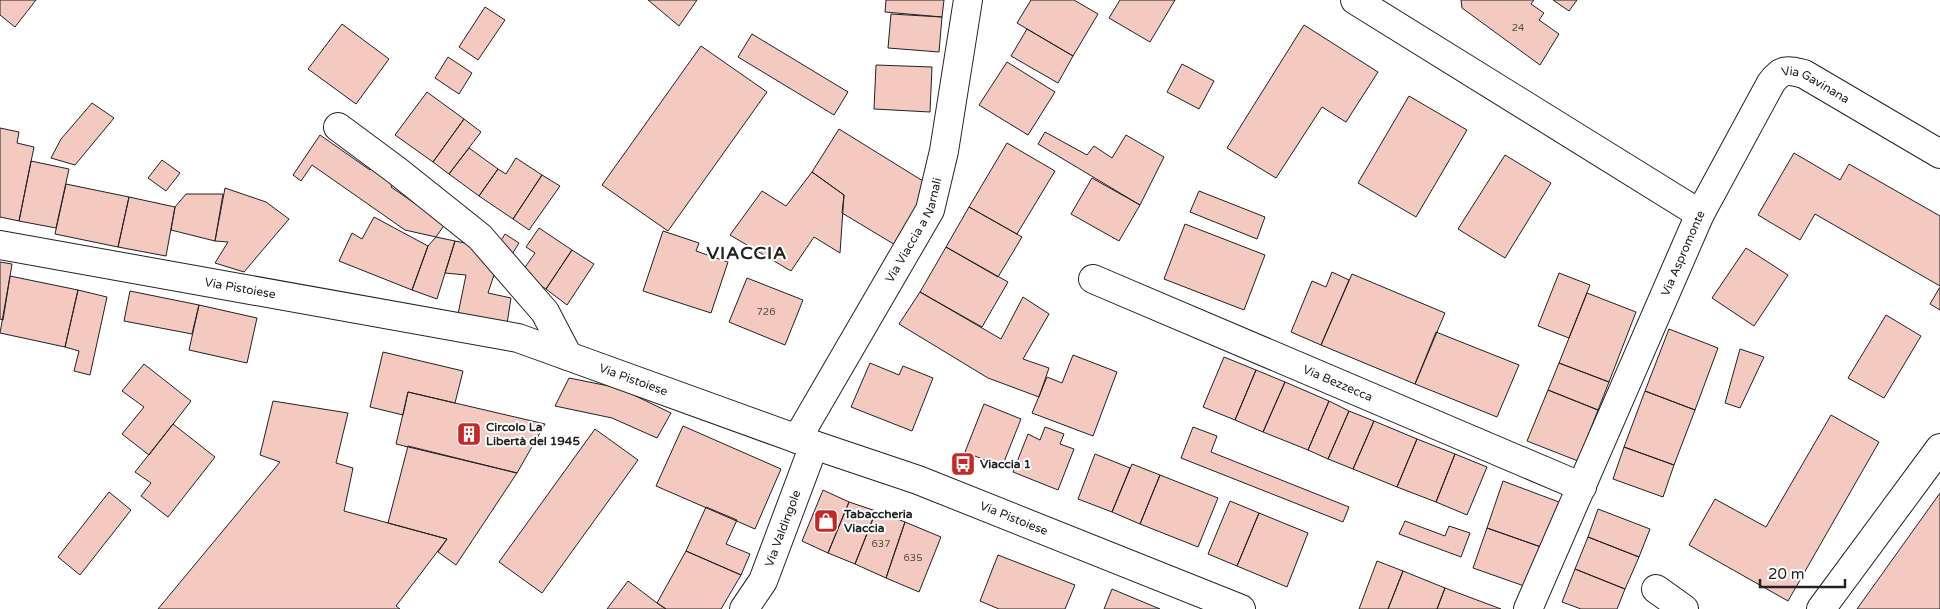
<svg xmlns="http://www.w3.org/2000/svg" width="1940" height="609" viewBox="0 0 1940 609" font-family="'Varela Round',sans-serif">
<rect width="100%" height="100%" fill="#fff"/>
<path fill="#f3c9c0" stroke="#222" d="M0 0H36L15 27 0 15Z
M648 0H697L679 26Z
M886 0H944L942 17 885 12Z
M1031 0H1074L1098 14 1073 56 1017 23Z
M1120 0H1175L1150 42 1109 18Z
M1461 0H1534L1531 4 1544 13 1539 20 1559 34 1540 65 1462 8Z
M1553 0H1577L1569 11Z
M485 7 505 20 478 60 459 47Z
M891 14 942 17 939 52 888 48Z
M342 24 389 59 356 104 308 69Z
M1304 25 1378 72 1346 122 1322 107 1276 178 1227 148Z
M1027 29 1073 56 1058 83 1011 56Z
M752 34 848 92 834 115 738 57Z
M701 46 767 92 668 231 602 185Z
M448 57 472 73 459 94 435 78Z
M1007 62 1055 92 1028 135 979 105Z
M1182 64 1214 81 1199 109 1167 92Z
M876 65 932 67 930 112 874 109Z
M427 92 464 119 433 162 395 135Z
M1409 96 1467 130 1416 217 1358 183Z
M92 103 114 118 75 165 51 158 61 139Z
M464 119 481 132 449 174 433 162Z
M0 128 19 132 17 143 34 147 19 221 0 217Z
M839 129 931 186 897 246 842 213 844 195 812 172Z
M1045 132 1087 155 1094 146 1112 158 1126 135 1164 157 1140 205 1038 144Z
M320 135 370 170 374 164 396 179 391 187 445 224 436 237 405 230 312 165 301 181 293 175Z
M1007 143 1055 171 1017 234 969 207Z
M469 148 498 169 479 196 449 174Z
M1794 153 1840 180 1849 164 1940 216V286L1815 214 1800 240 1758 215Z
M1505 155 1551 183 1505 258 1458 229Z
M516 158 542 175 513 219 479 196 498 169 506 174Z
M162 160 180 173 166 191 148 178Z
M31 161 69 169 56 228 19 221Z
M812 172 844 195 840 253 814 237 791 271 730 235 762 191 786 206Z
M542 175 560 186 529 230 513 219Z
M1092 178 1140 205 1119 241 1071 214Z
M66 184 129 197 118 247 55 234Z
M225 188 266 202 289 219 244 272 215 263 228 242 215 241Z
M1199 191 1265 217 1257 239 1190 212Z
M186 194H223L215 241 171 230 175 207Z
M129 197 175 207 166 256 118 247Z
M969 207 1022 237 998 277 946 247Z
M374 217 428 246 412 290 339 261 352 233 362 239Z
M1185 224 1265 255 1244 310 1164 279Z
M539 228 572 250 546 289 521 273 535 253 526 247Z
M663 231 699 243 696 251 728 262 711 313 643 291Z
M505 234 519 243 511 256 497 247Z
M436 237 455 241 437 299 412 290 428 246Z
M455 241 470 244 496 269 488 293 511 298 507 324 458 314 466 275 445 273Z
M946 247 1008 282 982 327 920 292Z
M1746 248 1788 275 1754 326 1712 298Z
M572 250 594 264 567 305 546 289Z
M0 262 12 264 3 320 0 319Z
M1332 272 1349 280 1321 345 1291 332 1312 281 1326 287Z
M1559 273 1590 285 1569 338 1538 326Z
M1352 274 1445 313 1415 384 1321 345Z
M10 276 78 290 65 347 0 333Z
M747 278 803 300 785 345 729 322Z
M1940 287V310L1930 304Z
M78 290 107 297 90 375 74 371 79 351 65 347Z
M130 291 199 305 192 334 124 321Z
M920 292 1001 339 1023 297 1049 314 1023 359 1049 368 1039 397 988 378 899 324Z
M1587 293 1636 312 1609 382 1559 363Z
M199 305 257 318 247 363 189 350Z
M1886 315 1921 336 1884 398 1848 378Z
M1669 329 1718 348 1695 410 1645 391Z
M1436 332 1519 365 1497 417 1415 384Z
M1740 349 1764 357 1740 408 1725 403Z
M383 352 463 371 455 403 408 392 403 415 370 407Z
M1073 355 1117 372 1093 436 1032 413 1047 377 1062 383Z
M1224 357 1256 370 1235 420 1203 407Z
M870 363 899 375 903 366 933 378 912 431 851 407Z
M1559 363 1609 382 1598 410 1548 390Z
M144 364 191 401 149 455 122 434 144 407 122 391Z
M1256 370 1285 382 1263 432 1235 420Z
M569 378 619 388 671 413 657 438 612 418 555 406Z
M1285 382 1329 401 1308 450 1263 432Z
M1548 390 1598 410 1578 461 1527 441Z
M1645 391 1695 410 1674 465 1624 447Z
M408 392 455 403 545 424 517 473 396 444Z
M273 401 348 413 336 463 353 468 344 511 447 539 396 606 400 609H158L280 462 260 455Z
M1329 401 1349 411 1328 459 1308 450Z
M984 404 1021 419 1002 467 965 452Z
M1349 411 1374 421 1353 469 1328 459Z
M1831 415 1879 442 1788 601 1689 545 1715 499 1766 527Z
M1374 421 1417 439 1397 487 1353 469Z
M173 424 215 457 168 517 141 496 151 483 135 472Z
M683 426 781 469 755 529 656 486Z
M1045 427 1064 434 1060 444 1074 449 1058 490 1013 472 1028 434 1040 440Z
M1193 427 1217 436 1211 452 1349 507 1343 522 1181 458Z
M595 429 638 460 542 593 499 562Z
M1417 439 1455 454 1436 502 1397 487Z
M408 446 517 473 456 565 438 552 447 539 388 523Z
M1624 447 1674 465 1663 497 1613 479Z
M1095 454 1130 468 1112 512 1078 499Z
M1455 454 1487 467 1467 515 1436 502Z
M1132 464 1160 475 1140 524 1112 512Z
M1160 475 1218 498 1198 547 1140 524Z
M1503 481 1559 502 1541 547 1487 528Z
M823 490 849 502 828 553 802 541Z
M109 492 131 510 80 575 58 557Z
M1940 493V609H1857Z
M1230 501 1259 513 1237 566 1208 554Z
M849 502 876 511 855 564 828 553Z
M706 507 737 520 726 544 750 554 741 575 686 551Z
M1598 509 1650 529 1639 557 1588 537Z
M876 511 905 522 886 578 855 564Z
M1259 513 1308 533 1287 587 1237 566Z
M1405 521 1445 536 1449 526 1470 533 1461 557 1399 534Z
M905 522 941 537 919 592 886 578Z
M1487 528 1541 547 1527 587 1473 568Z
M1588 537 1639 557 1625 589 1575 569Z
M686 551 741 575 721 609H666L657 603Z
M998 555 1075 585 1065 609H999L980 601Z
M1377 561 1403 571 1388 609H1359Z
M1575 569 1625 589 1617 609H1581L1562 602Z
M1403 571 1445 588 1437 609H1388Z
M628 581 657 603 666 609H607Z
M1445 588 1501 609H1437Z
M1112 589 1160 609H1104Z"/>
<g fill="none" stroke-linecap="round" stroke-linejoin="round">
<defs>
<g id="minor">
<path d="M1355 0 1700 214"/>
<path d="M338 127 396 170 480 237 545 312 568 356"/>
<path id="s1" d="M1093 279 1582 487"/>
<path id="s2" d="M797 439 930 210 944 151 968 0"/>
<path d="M1656 589 1684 609"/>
<path id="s3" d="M744 609 763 581 814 445"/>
<path id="s4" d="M1528 609 1700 214 1771 83C1782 68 1788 70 1804 74L1940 154"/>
<path d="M1821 609 1940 448"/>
</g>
<g id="major">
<path id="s5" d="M0 245 518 338 814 445 918 480 1241 609"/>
</g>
</defs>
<use href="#minor" stroke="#222" stroke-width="30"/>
<use href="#major" stroke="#222" stroke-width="30"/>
<use href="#minor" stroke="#fff" stroke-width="28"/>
<use href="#major" stroke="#fff" stroke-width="28"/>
</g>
<defs>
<symbol id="building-square" viewBox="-11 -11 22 22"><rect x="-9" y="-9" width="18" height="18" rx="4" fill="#c62828" stroke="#fff"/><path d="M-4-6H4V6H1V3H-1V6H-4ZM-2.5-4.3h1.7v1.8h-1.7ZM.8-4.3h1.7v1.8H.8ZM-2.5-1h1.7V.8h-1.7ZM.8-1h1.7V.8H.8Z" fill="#fff"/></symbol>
<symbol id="bus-square" viewBox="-11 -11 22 22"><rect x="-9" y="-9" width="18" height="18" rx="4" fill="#c62828" stroke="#fff"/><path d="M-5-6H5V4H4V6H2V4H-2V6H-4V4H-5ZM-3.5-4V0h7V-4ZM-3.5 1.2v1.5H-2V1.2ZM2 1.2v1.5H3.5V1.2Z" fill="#fff"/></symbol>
<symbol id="shop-square" viewBox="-11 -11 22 22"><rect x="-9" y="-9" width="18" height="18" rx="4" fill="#c62828" stroke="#fff"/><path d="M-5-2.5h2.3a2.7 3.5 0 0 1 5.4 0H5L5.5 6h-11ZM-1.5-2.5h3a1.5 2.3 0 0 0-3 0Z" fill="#fff"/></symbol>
</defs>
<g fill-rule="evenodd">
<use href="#building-square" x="455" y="420" width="28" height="28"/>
<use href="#bus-square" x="949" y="450" width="28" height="28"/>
<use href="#shop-square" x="812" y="507" width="28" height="28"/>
</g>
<g text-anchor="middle" stroke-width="4" stroke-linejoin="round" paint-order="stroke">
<g font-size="10" fill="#564c4a">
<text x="1518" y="31">24</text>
<text x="766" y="315">726</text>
<text x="881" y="547">637</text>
<text x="913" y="561">635</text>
</g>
<g font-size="12" fill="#222" stroke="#fff">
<text dy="4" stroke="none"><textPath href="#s4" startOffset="632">Via Gavinana</textPath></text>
<text dy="4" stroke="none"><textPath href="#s2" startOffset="240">Via Viaccia a Narnali</textPath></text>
<text dy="4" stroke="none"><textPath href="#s4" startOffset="388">Via Aspromonte</textPath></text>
<text dy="4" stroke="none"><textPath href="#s5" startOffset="244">Via Pistoiese</textPath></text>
<text dy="4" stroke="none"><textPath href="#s5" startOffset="649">Via Pistoiese</textPath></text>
<text dy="4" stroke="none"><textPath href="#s1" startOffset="266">Via Bezzecca</textPath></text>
<text dy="4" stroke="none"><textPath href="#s5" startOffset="1054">Via Pistoiese</textPath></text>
<text dy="4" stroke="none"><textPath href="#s3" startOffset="90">Via Valdingole</textPath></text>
</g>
<g font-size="12" font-weight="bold" fill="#222" stroke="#fff" text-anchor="start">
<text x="486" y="431">Circolo La<tspan x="486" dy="14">Libertà del 1945</tspan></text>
<text x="980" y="468">Viaccia 1</text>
<text x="844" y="518">Tabaccheria<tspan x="844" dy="14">Viaccia</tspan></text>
</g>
<g font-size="18" font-weight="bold" letter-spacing="1" fill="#222" stroke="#fff">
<text x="747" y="259">VIACCIA</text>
</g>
</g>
<path d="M1760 579v8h85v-8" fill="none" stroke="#222222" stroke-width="2.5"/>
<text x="1768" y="579" font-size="15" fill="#222222" stroke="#ffffff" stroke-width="4" paint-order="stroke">20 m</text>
</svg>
